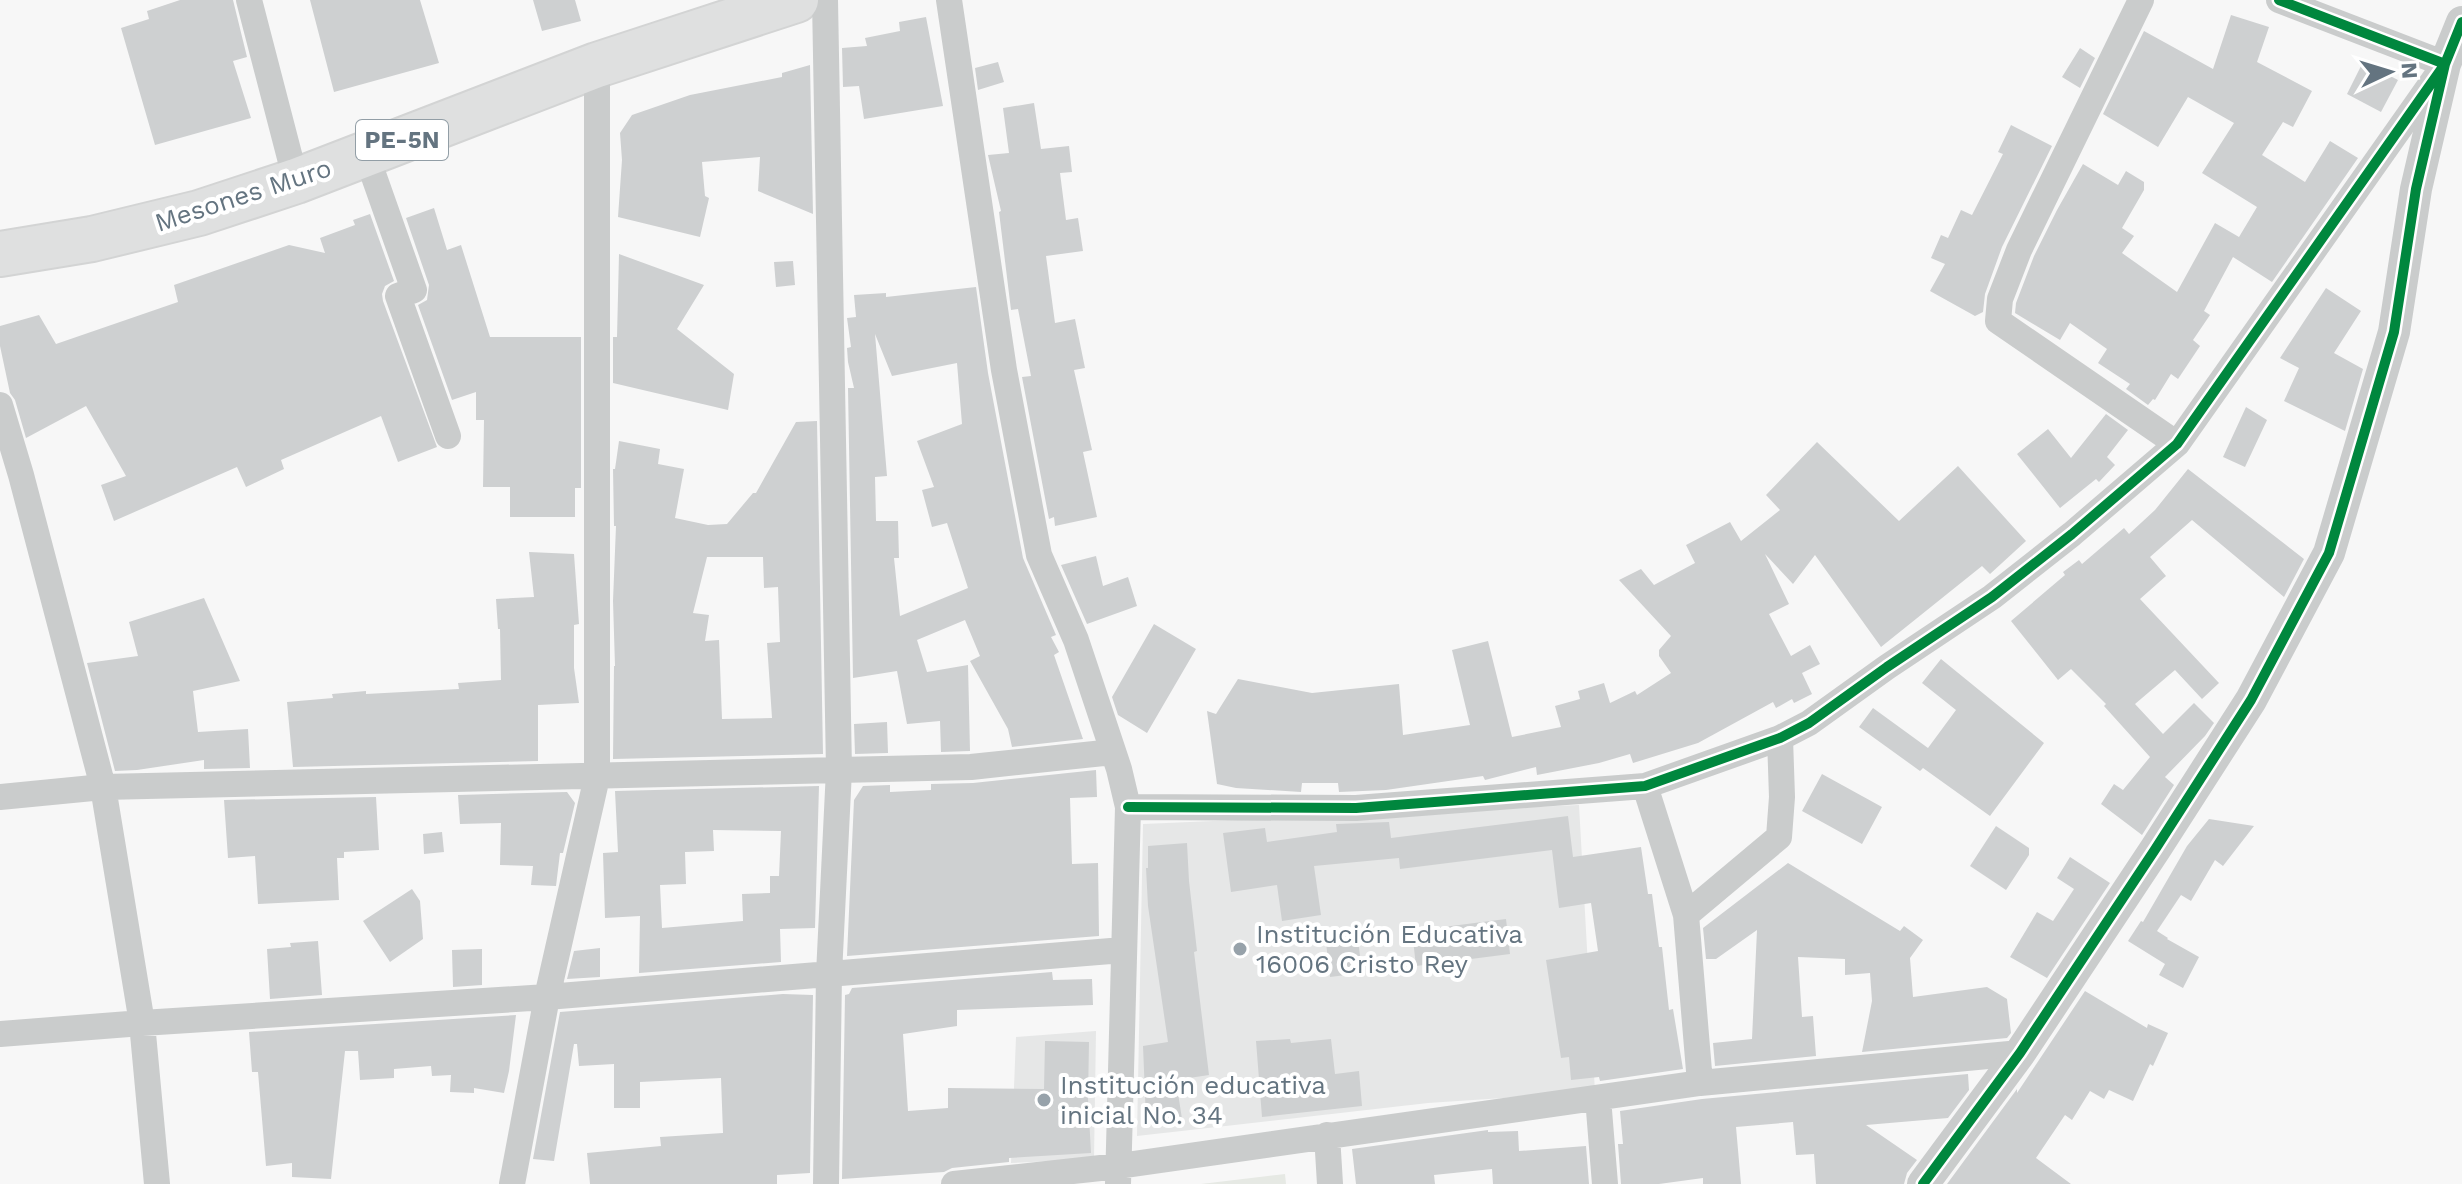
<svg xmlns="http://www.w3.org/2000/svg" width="2462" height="1184" viewBox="0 0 2462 1184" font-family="'Work Sans',sans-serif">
<rect width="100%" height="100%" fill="#f7f7f7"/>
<path fill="#e6e7e7" d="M1579 805 1595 1092 1428 1103 1137 1136 1143 824Z
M1096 1031 1094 1159 1011 1163 1016 1037Z"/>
<path fill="#e6e9e4" d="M1285 1174 1286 1184H1201Z"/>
<path fill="#ced0d1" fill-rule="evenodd" d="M180 0H233L247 57 233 61 251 118 155 145 121 28 149 19 147 11Z
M310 0H420L439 63 334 92Z
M533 0H575L581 21 542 31Z
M2231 15 2269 27 2257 62 2312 91 2293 127 2283 122 2262 155 2305 182 2330 141 2358 158 2272 282 2233 257 2204 311 2210 315 2193 340 2200 346 2178 379 2171 374 2155 400 2153 399 2148 405 2126 389 2130 384 2098 363 2107 349 2070 323 2060 340 2015 313 2016 303 2034 256 2057 210 2083 164 2118 185 2126 171 2144 182V190L2122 228 2134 236 2122 253 2177 292 2215 223 2239 237 2257 207 2202 173 2234 123 2188 97 2158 147 2103 114 2144 31 2213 69Z
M926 17 943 106 864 119 859 86 843 87 842 48 867 46 865 38 900 31 899 22Z
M2080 48 2095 58 2080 88 2062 77Z
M998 62 1004 82 978 90 975 68Z
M2363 62 2398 80 2381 112 2347 94Z
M810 65 813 214 758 191 760 157 702 162 705 196 709 198 700 237 618 217 622 160 620 133 632 115 690 95 782 77V73Z
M1034 103 1041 149 1069 146 1072 172 1060 173 1066 220 1078 218 1083 251 1046 256 1055 323 1075 319 1085 368 1074 370 1092 450 1083 452 1097 517 1055 526 1054 517 1049 519 1022 377 1031 376 1018 309 1011 310 999 212 1001 211 988 155 1009 153 1003 108Z
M2011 125 2052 146 2002 247 1985 294 1983 312 1975 316 1930 291 1945 264 1931 258 1941 235 1948 238 1961 210 1972 215 2003 154 1998 152Z
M434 208 447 250 461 245 490 337H581V488H575V517H510V487H483L484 420H476V392L452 400 418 305 427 300 429 285 406 218Z
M370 214 394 281 385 286 382 294 383 301 437 447 398 462 381 416 281 460 284 469 246 487 237 467 114 521 101 485 126 476 86 406 26 438 15 400 10 393 0 346V326L39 315 56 344 178 302 174 285 289 245 325 253 320 238 355 225 353 220Z
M619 254 704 285 677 329 734 374 728 410 613 383V337H617Z
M793 261 795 285 776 287 774 262Z
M976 287 988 373 1023 558 1056 635 1051 637 1059 652 1054 655 1083 739 1012 747 1008 729 970 661 980 656 965 620 917 640 927 672 968 665 970 751 941 752 940 721 907 724 897 671 853 678 848 388H854L848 362 847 348 851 347 847 318 856 317 854 295 886 293V297ZM875 334 892 376 957 363 962 424 917 441 934 487 922 490 932 527 947 523 968 588 900 616 894 558H899L898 521H876L875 477 887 476Z
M2326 288 2361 311 2334 353 2363 369 2345 431 2284 401 2299 368 2280 358Z
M2246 407 2267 420 2245 467 2223 457Z
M2106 414 2128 430 2107 457 2115 465 2099 482 2096 479 2060 508 2017 454 2048 429 2071 458Z
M817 421 823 754 613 759 614 666H615L613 601 616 526H614L613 469H615L619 441 660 449 658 464 684 469 675 518 708 525 727 524 753 493H756L796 422ZM707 557H763L764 588 778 587 780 642 767 643 772 718 722 719 719 640 705 641 709 615 693 613Z
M1817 442 1899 521 1958 466 2026 541 1990 574 1982 566 1881 647 1815 555 1793 584 1765 554 1789 604 1769 614 1791 656 1810 645 1820 664 1802 673 1812 694 1794 703 1792 699 1776 708 1773 702 1698 743 1633 763 1630 754 1599 763 1537 775 1536 767 1485 780 1483 776 1386 790 1339 792 1338 783H1302L1301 792 1236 788 1217 784 1207 711 1216 714 1238 679 1312 693 1399 684 1403 735 1470 725 1452 650 1488 641 1512 737 1561 727 1555 706 1580 699 1578 691 1604 683 1610 703 1635 691 1637 695 1671 673 1659 656V650L1671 636 1619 580 1641 569 1654 585 1695 563 1686 545 1730 522 1741 541 1780 510 1766 495Z
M2188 469 2304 559 2284 597 2192 520 2150 557 2166 576 2140 599 2219 683 2202 699 2175 670 2135 704 2163 734 2194 703 2214 723 2205 736 2165 777 2174 785 2142 835 2101 804 2114 784 2123 790 2150 757 2104 706 2106 704 2071 669 2058 680 2011 621 2065 575 2063 572 2079 560 2082 564 2124 528 2129 534 2155 510Z
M529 552 574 554 579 624 574 625V668L579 703 538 705V761L293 767 287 702 333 698 332 694 366 691V694L459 689 458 683 501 680 500 629H498L496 599 534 597Z
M1096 556 1103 586 1128 577 1137 606 1087 624 1061 565Z
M204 598 240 681 193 691 198 732 248 729 250 768 204 769V760L137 770 115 771 87 663 138 656 129 622Z
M1154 624 1196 649 1147 733 1118 715 1112 697Z
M1941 659 2044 743 1990 816 1923 768 1920 771 1859 727 1873 708 1928 748 1956 710 1922 683Z
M887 722 888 753 855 754 854 724Z
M1096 770 1097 797 1070 798 1072 864 1098 863 1099 936 847 956 854 800 863 786 890 785V792L931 790V784L973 783Z
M1822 774 1882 807 1862 844 1802 811Z
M819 786 815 928 780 929 781 962 639 973 640 916 605 918 603 853 618 852 615 791ZM713 830 781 831 779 876H770V893L742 894 743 921 662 928 660 885 686 884 685 852 714 851Z
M567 792 575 803 563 853H560L556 886 531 885 533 866 500 865 501 823 460 824 458 795Z
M376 797 379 850 344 852V858H337L339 900 258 904 255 856 228 858 224 800Z
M1568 816 1573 857 1641 847 1648 894H1652L1659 947H1662L1669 1010 1673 1009 1683 1069 1600 1081 1599 1077 1571 1080 1569 1057 1561 1058 1546 960 1598 951 1591 903 1559 908 1552 850 1400 869 1399 858 1314 866 1321 915 1282 921 1277 885 1231 892 1223 833 1265 828 1267 842 1337 832 1336 824 1389 822 1391 838Z
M2209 819 2254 826 2223 866 2215 860 2191 901 2181 895 2157 931 2168 938 2167 939 2199 957 2183 988 2159 975 2165 964 2128 941 2141 921 2143 922 2187 846Z
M1996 826 2029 848V855L2006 890 1970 866Z
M442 832 444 852 424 854 423 834Z
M1187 843 1189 881 1197 951 1194 952 1209 1075 1176 1080 1182 1119 1146 1120 1143 1046 1168 1042 1148 906 1146 868H1148V846Z
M2070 857 2110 883 2047 978 2010 957 2037 912 2053 921 2074 889 2057 878Z
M1788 863 1900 931 1904 926 1923 940 1910 958 1913 997 1987 987 2007 999 2011 1033 2007 1038 1862 1052 1872 1001 1870 973 1845 975V959L1798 957 1802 1017 1813 1016 1816 1056 1715 1066 1713 1043 1752 1039 1757 930 1716 959H1706L1703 928Z
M412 889 420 901 423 939 390 962 363 921Z
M1506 919 1510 954 1416 966 1412 931Z
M1357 931 1362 973 1330 977 1325 934Z
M318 941 322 995 270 999 267 949 291 947 290 943Z
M600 948V977L567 979 574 951Z
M482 949V985L453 987 452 950Z
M1052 972 1053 980 1092 979 1093 1005 957 1010V1026L903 1034 908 1111 948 1108V1088L1044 1089 1045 1041 1089 1042 1088 1098 1091 1153 1009 1158V1162L952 1168 944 1172 842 1179 845 995 849 994 852 988Z
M2085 991 2147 1028 2148 1024 2168 1033 2153 1066 2150 1064 2133 1101 2109 1090 2104 1099 2090 1091 2072 1120 2065 1115 2036 1158 2071 1184H1947L2017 1089V1093Z
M783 994 813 995 810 1173 777 1175V1184H590L587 1153 661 1146 660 1137 723 1133 721 1078 640 1082V1108H614V1064L579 1066 577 1044H574L554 1161 533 1159 560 1012Z
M516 1015 509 1071 504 1093 474 1088V1093L450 1092 451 1075 432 1076 431 1066 394 1069V1078L360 1080 358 1051H345L331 1179 292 1177V1163L266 1166 258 1072H252L249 1032Z
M1290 1039 1291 1043 1331 1039 1335 1074 1359 1071 1362 1106 1262 1117 1256 1041Z
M1968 1074 1969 1090 1948 1118 1866 1125 1917 1160 1907 1173 1904 1184H1816L1814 1154 1796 1155 1793 1122 1736 1127 1741 1184H1703V1178L1659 1184H1621L1618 1144H1623L1620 1111 1702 1099Z
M1488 1130V1132L1518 1131 1519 1151 1586 1146 1589 1184H1493L1492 1169 1434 1175 1435 1184H1356L1352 1149Z"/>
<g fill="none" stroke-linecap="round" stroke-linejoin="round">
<defs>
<path id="trunk" d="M0 254 92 239 199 213 296 181 597 65 796 0"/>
</defs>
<use href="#trunk" stroke="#d3d4d4" stroke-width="48"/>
<path stroke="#cacccc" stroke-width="26" d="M249 0 296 181
M825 0 839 770 829 974 826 1184
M949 0 1004 370 1039 555 1076 640 1119 769 1128 807 1118 1184
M2141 0 2019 250 2000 299 1998 321 2177 444
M366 154 414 290 398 296 448 436
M0 405 21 475 103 787 142 1023 157 1184
M1645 786 1686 915 1700 1083
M0 797 103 787 971 767 1113 752
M1128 807 1356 808 1645 786 1780 738 1809 723 1887 667 1992 597 2072 534 2177 444 2445 64 2279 0
M1686 915 1779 837 1782 797 1780 738
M0 1034 142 1023 547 997 1123 950
M1598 1098 1605 1184
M1327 1135 1330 1184
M512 1184 547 997 597 777V65
M954 1184 1119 1166 1700 1083 2020 1053"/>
<path stroke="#cacccc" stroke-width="32" d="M1923 1184 2020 1053 2156 848 2251 700 2329 553 2394 332 2416 189 2445 64 2462 22"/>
<use href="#trunk" stroke="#dfe0e0" stroke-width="44"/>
<defs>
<path id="cycleway" d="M1128 807 1356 808 1645 786 1780 738 1809 723 1887 667 1992 597 2072 534 2177 444 2445 64 2279 0
M1923 1184 2020 1053 2156 848 2251 700 2329 553 2394 332 2416 189 2445 64 2462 22"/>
</defs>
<use href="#cycleway" stroke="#fff" stroke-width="15"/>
<use href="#cycleway" stroke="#00873e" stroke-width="10"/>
</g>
<g fill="#97a2aa" stroke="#fff" stroke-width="3">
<circle cx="1240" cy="949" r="8"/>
<circle cx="1044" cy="1100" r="8"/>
</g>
<g text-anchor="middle" stroke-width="8" stroke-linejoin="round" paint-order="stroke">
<rect fill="#fff" stroke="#929ea6" stroke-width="2" x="356" y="120" width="92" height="40" rx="6"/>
<g font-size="24" font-weight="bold" fill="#647480">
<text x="402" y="148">PE-5N</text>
</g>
<g font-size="26" fill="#647480" stroke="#fff">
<text transform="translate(243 195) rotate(-18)" y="9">Mesones Muro</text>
</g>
<g font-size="26" fill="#647480" stroke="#fff" text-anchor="start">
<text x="1256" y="943">Institución Educativa<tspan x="1256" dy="30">16006 Cristo Rey</tspan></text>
<text x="1060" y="1094">Institución educativa<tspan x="1060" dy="30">inicial No. 34</tspan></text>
</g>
</g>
<g transform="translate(2390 72) rotate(86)" stroke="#ffffff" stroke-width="6" paint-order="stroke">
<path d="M0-6L14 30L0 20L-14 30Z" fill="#647480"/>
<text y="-12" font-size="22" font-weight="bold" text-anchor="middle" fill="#647480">N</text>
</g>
</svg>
